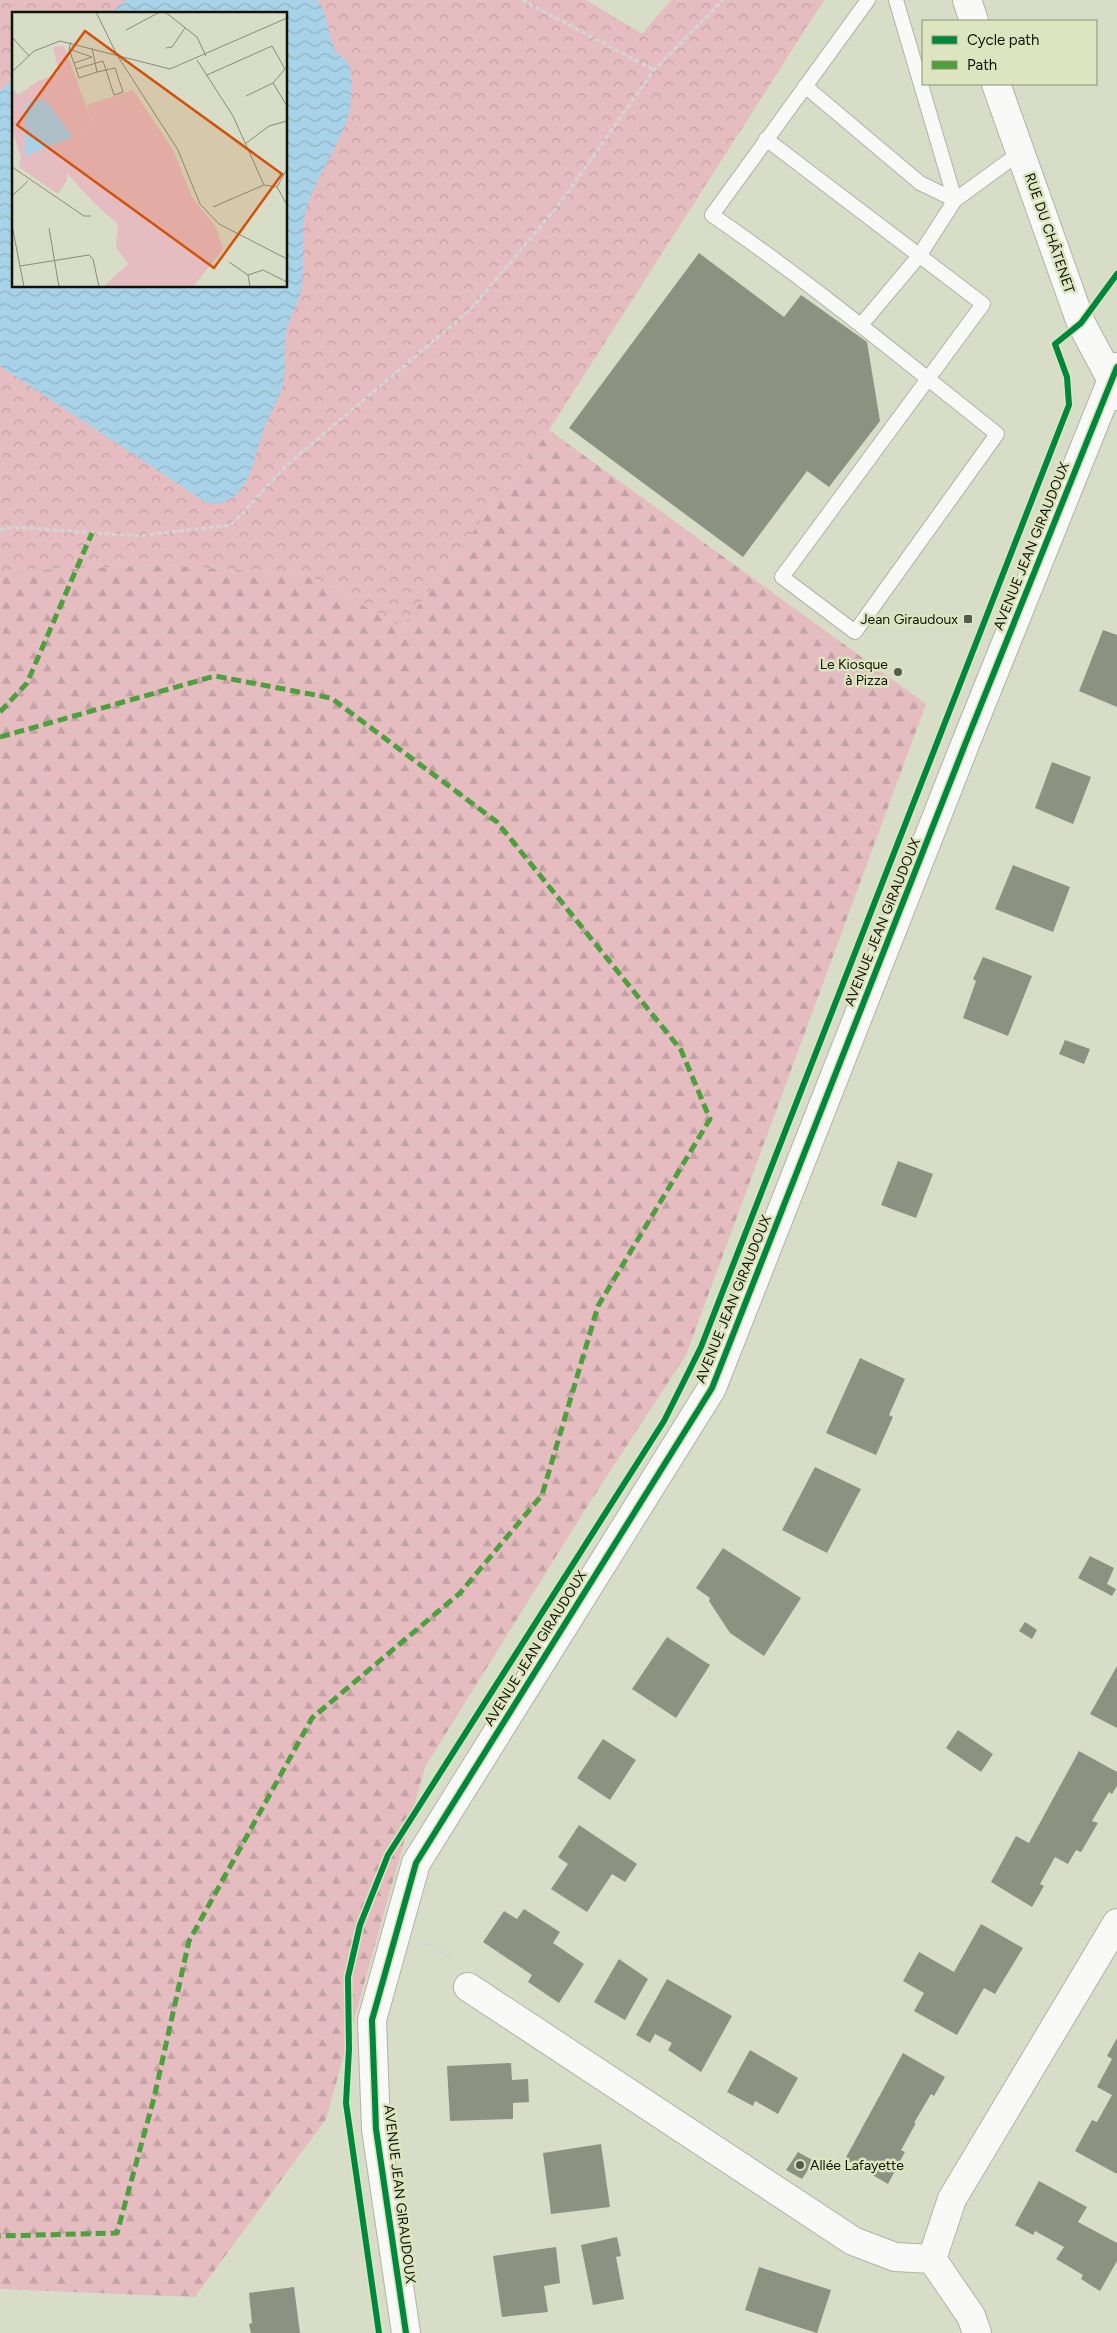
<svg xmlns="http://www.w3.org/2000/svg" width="1117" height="2333" viewBox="0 0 1117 2333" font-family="Figtree,sans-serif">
<defs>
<pattern id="forest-firs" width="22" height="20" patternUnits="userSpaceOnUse" patternTransform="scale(1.25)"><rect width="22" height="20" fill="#e5bcc0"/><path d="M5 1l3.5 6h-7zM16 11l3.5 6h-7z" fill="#c3a1a4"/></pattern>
<pattern id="park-crowns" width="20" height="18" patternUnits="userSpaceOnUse" patternTransform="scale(1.25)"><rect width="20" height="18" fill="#e5bcc0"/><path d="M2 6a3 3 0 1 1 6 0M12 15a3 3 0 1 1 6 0" fill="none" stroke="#c3a1a4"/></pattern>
<pattern id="water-waves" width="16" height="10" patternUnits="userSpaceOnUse" patternTransform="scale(1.25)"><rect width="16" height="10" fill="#a8d2e7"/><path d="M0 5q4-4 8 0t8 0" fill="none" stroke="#90b3c5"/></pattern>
</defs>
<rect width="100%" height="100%" fill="#d7ddc7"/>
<path fill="url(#forest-firs)" d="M549 430 926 704 686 1355 588 1505 425 1767 326 2119 195 2297 0 2289V579L11 571 165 565 308 575 402 627Z"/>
<path fill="url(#park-crowns)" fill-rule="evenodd" d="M0 0H586L642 34 671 0H824L549 430 402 627 308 575 165 565 11 571 0 579ZM14 14H286V286H14Z"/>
<path fill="url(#water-waves)" d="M127 0H317C329 14 327 32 335 49 338 57 346 57 349 65 353 75 351 88 351 99 350 132 317 173 307 207 299 234 306 263 301 290 298 305 289 318 286 333 283 348 286 363 284 378 282 395 272 409 266 424 254 452 250 510 207 503L0 366V91L14 78V286H286V14H109Z"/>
<path fill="#8b9282" d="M699 253 784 317 801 295 867 342 880 421 829 487 807 471 743 557 569 428Z
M1103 630 1117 635V707L1079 691Z
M1052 762 1091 777 1073 824 1035 808Z
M1013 865 1070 887 1053 932 995 909Z
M983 957 1032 976 1008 1036 963 1018 976 981 973 979Z
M1065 1040 1090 1049 1084 1064 1059 1054Z
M898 1161 933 1174 916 1218 881 1205Z
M860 1358 905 1379 889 1415 893 1417 876 1455 826 1433Z
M815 1467 861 1489 827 1553 782 1530Z
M723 1548 801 1598 764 1656 730 1633 709 1601 710 1598 696 1588Z
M1090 1556 1114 1568 1107 1584 1116 1589 1112 1596 1078 1578Z
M1025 1622 1037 1630 1032 1639 1019 1631Z
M667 1637 710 1665 676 1718 632 1689Z
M1117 1666V1728L1090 1714Z
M958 1730 993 1754 981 1772 946 1748Z
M603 1739 636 1760 610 1800 577 1778Z
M1079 1751 1117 1772V1786L1112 1794 1109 1792 1092 1821 1098 1823 1081 1852 1076 1850 1068 1864 1055 1857 1040 1884 1044 1886 1032 1907 991 1882 1016 1836 1029 1843Z
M579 1825 637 1864 625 1882 612 1874 587 1912 551 1889 568 1864 558 1857Z
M524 1909 560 1932 553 1943 584 1964 559 2003 528 1982 532 1975 483 1942 504 1911 517 1919Z
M981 1924 1023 1948 995 1994 984 1988 957 2035 914 2011 924 1993 903 1981 919 1952 954 1972Z
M619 1959 648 1979 625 2020 594 2002Z
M667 1979 732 2016 701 2072 668 2050 672 2043 655 2034 650 2043 636 2035Z
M1117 2038V2174L1075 2151 1092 2120 1097 2122 1112 2095 1097 2087 1112 2059 1107 2056Z
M750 2050 798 2078 778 2114 755 2101 753 2106 727 2092Z
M903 2053 945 2077 934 2096 931 2094 914 2123H916L901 2150 905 2152 888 2184 845 2159Z
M511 2063 512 2080 528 2079 529 2102 513 2103V2119L450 2121 447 2066Z
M601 2144 610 2207 551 2214 543 2153Z
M798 2152 814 2161 802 2179 786 2170Z
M1039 2181 1087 2207 1078 2222 1117 2243V2261L1100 2291 1081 2279 1083 2275 1056 2259 1064 2247 1035 2231 1033 2235 1015 2225Z
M617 2237 621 2256 616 2257 624 2299 593 2305 581 2245Z
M556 2247 560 2283 544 2286 548 2312 502 2317 493 2256Z
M759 2267 831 2290 817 2333 745 2310Z
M294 2287 300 2333H251L249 2324 252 2323 249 2293Z"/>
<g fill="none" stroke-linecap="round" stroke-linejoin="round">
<defs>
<path id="lane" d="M896 0 955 200
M805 86 920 183 955 200
M766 139 983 304 782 577 855 632 997 434C903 359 811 283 712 215L868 0
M861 325 919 256 955 200 1021 152"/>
<path id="street" d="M967 0 974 21
M996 84 1081 323 1111 379 1117 396
M468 1987 853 2241 895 2257 932 2259
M932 2259 952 2199 1117 1923
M932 2259 971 2316 977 2333"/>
<path id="secondary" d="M406 2333 376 2129 372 2020 416 1863 712 1388 966 742 1117 367"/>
</defs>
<use href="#lane" stroke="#b0b4a4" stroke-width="16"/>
<use href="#street" stroke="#b0b4a4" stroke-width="30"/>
<use href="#secondary" stroke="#b0b4a4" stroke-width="30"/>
<path stroke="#d4d6d0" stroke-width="3" stroke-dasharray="5 2.5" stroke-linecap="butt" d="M522 0 654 70
M0 530 14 527 137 536 231 525 288 464 470 310 561 202 654 70 723 0
M426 1944 434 1947 453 1959"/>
<use href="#lane" stroke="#f9faf7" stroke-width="14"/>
<use href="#street" stroke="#f9faf7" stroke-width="28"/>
<use href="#secondary" stroke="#f9faf7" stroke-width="28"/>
<path stroke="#4da03d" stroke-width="5" stroke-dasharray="10 5" stroke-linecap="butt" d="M0 712 27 683 92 533
M0 737 215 676 331 698 497 822 681 1050 710 1119 598 1306 542 1495 460 1593 312 1718 189 1941 154 2098 117 2233 0 2236"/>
<defs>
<path id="cycleway" d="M379 2333 346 2103 349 2049 348 1977 360 1925 388 1855 664 1421 701 1347 1069 405 1067 377 1055 344 1081 323 1117 274
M406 2333 376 2129 372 2020 416 1863 712 1388 966 742 1117 367"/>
</defs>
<use href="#cycleway" stroke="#dce5bf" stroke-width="9"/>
<use href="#cycleway" stroke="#00873e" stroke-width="6"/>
</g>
<g fill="#565a4a" stroke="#dce5bf" stroke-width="2">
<rect x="963" y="614" width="10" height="10" rx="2.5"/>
<circle cx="898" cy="672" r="5"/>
<circle cx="800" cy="2165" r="5"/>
</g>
<g text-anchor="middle" stroke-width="5" stroke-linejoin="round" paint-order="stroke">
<g font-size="14" fill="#111306" stroke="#dce5bf">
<text transform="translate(1050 233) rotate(71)" y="5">RUE DU CHÂTENET</text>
<text transform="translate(1031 546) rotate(-68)" y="5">AVENUE JEAN GIRAUDOUX</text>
<text transform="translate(882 922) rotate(-68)" y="5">AVENUE JEAN GIRAUDOUX</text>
<text transform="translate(733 1299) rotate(-68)" y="5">AVENUE JEAN GIRAUDOUX</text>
<text transform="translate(535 1648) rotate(-58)" y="5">AVENUE JEAN GIRAUDOUX</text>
<text transform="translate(400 2194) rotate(83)" y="5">AVENUE JEAN GIRAUDOUX</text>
</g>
<g font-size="14" fill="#111306" stroke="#dce5bf" text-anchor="end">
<text x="958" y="624">Jean Giraudoux</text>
<text x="888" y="669">Le Kiosque<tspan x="888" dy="16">à Pizza</tspan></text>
<text x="810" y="2170" text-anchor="start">Allée Lafayette</text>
</g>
</g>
<g transform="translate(12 12)">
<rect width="275" height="275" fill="#d7ddc7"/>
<path d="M121 78 161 138 180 185 204 215 211 237 181 275H91L116 252 104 235 106 212 82 191 53 159 54 147 63 134 72 122 82 117 75 93Z" fill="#e5bcc0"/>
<path d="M52 34 83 118 72 122 54 147 55 168 46 182 7 155 9 145 0 117V76L6 83 26 69 47 61 41 35Z" fill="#e5bcc0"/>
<path d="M24 86 35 90 61 125 13 144V94Z" fill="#a8d2e7"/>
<path fill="none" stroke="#888c7a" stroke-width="1" d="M84 0 105 43 166 138 188 192 207 212 275 247M153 0 185 25 194 44M114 18 148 0M0 25 17 44M59 30 57 37 64 57 67 66 85 60 103 56 111 80 102 83 94 58 91 49 64 57M80 36 85 60M154 36 160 35 173 16M57 37 80 45M185 48 221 104 252 173M62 51 80 45M0 60 22 39 48 29 158 57 275 6M195 63 260 34 273 57 261 71 275 94M234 84 261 71M233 132 257 114 275 109M0 155 72 204H79M252 173 265 175 275 193M265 175 275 157M0 184 16 169M201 195 252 173M0 213 12 275M37 216 47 275M217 250 236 263 238 275M8 254 77 243 81 247 87 275M236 263 251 258 275 270"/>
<path fill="#d2520b" fill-opacity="0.15" stroke="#d2520b" stroke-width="2.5" d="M73 19 270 162 202 256 5 113Z"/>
<rect width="275" height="275" fill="none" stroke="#111306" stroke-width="2.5"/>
</g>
<rect x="922" y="20" width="175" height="65" fill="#dce5bf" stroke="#8b9175"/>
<rect x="932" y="36" width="25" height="8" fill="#00873e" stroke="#8b9175"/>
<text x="967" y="45" font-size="15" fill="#111306">Cycle path</text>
<rect x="932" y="61" width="25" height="8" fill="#4da03d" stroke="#8b9175"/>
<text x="967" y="70" font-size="15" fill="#111306">Path</text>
</svg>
